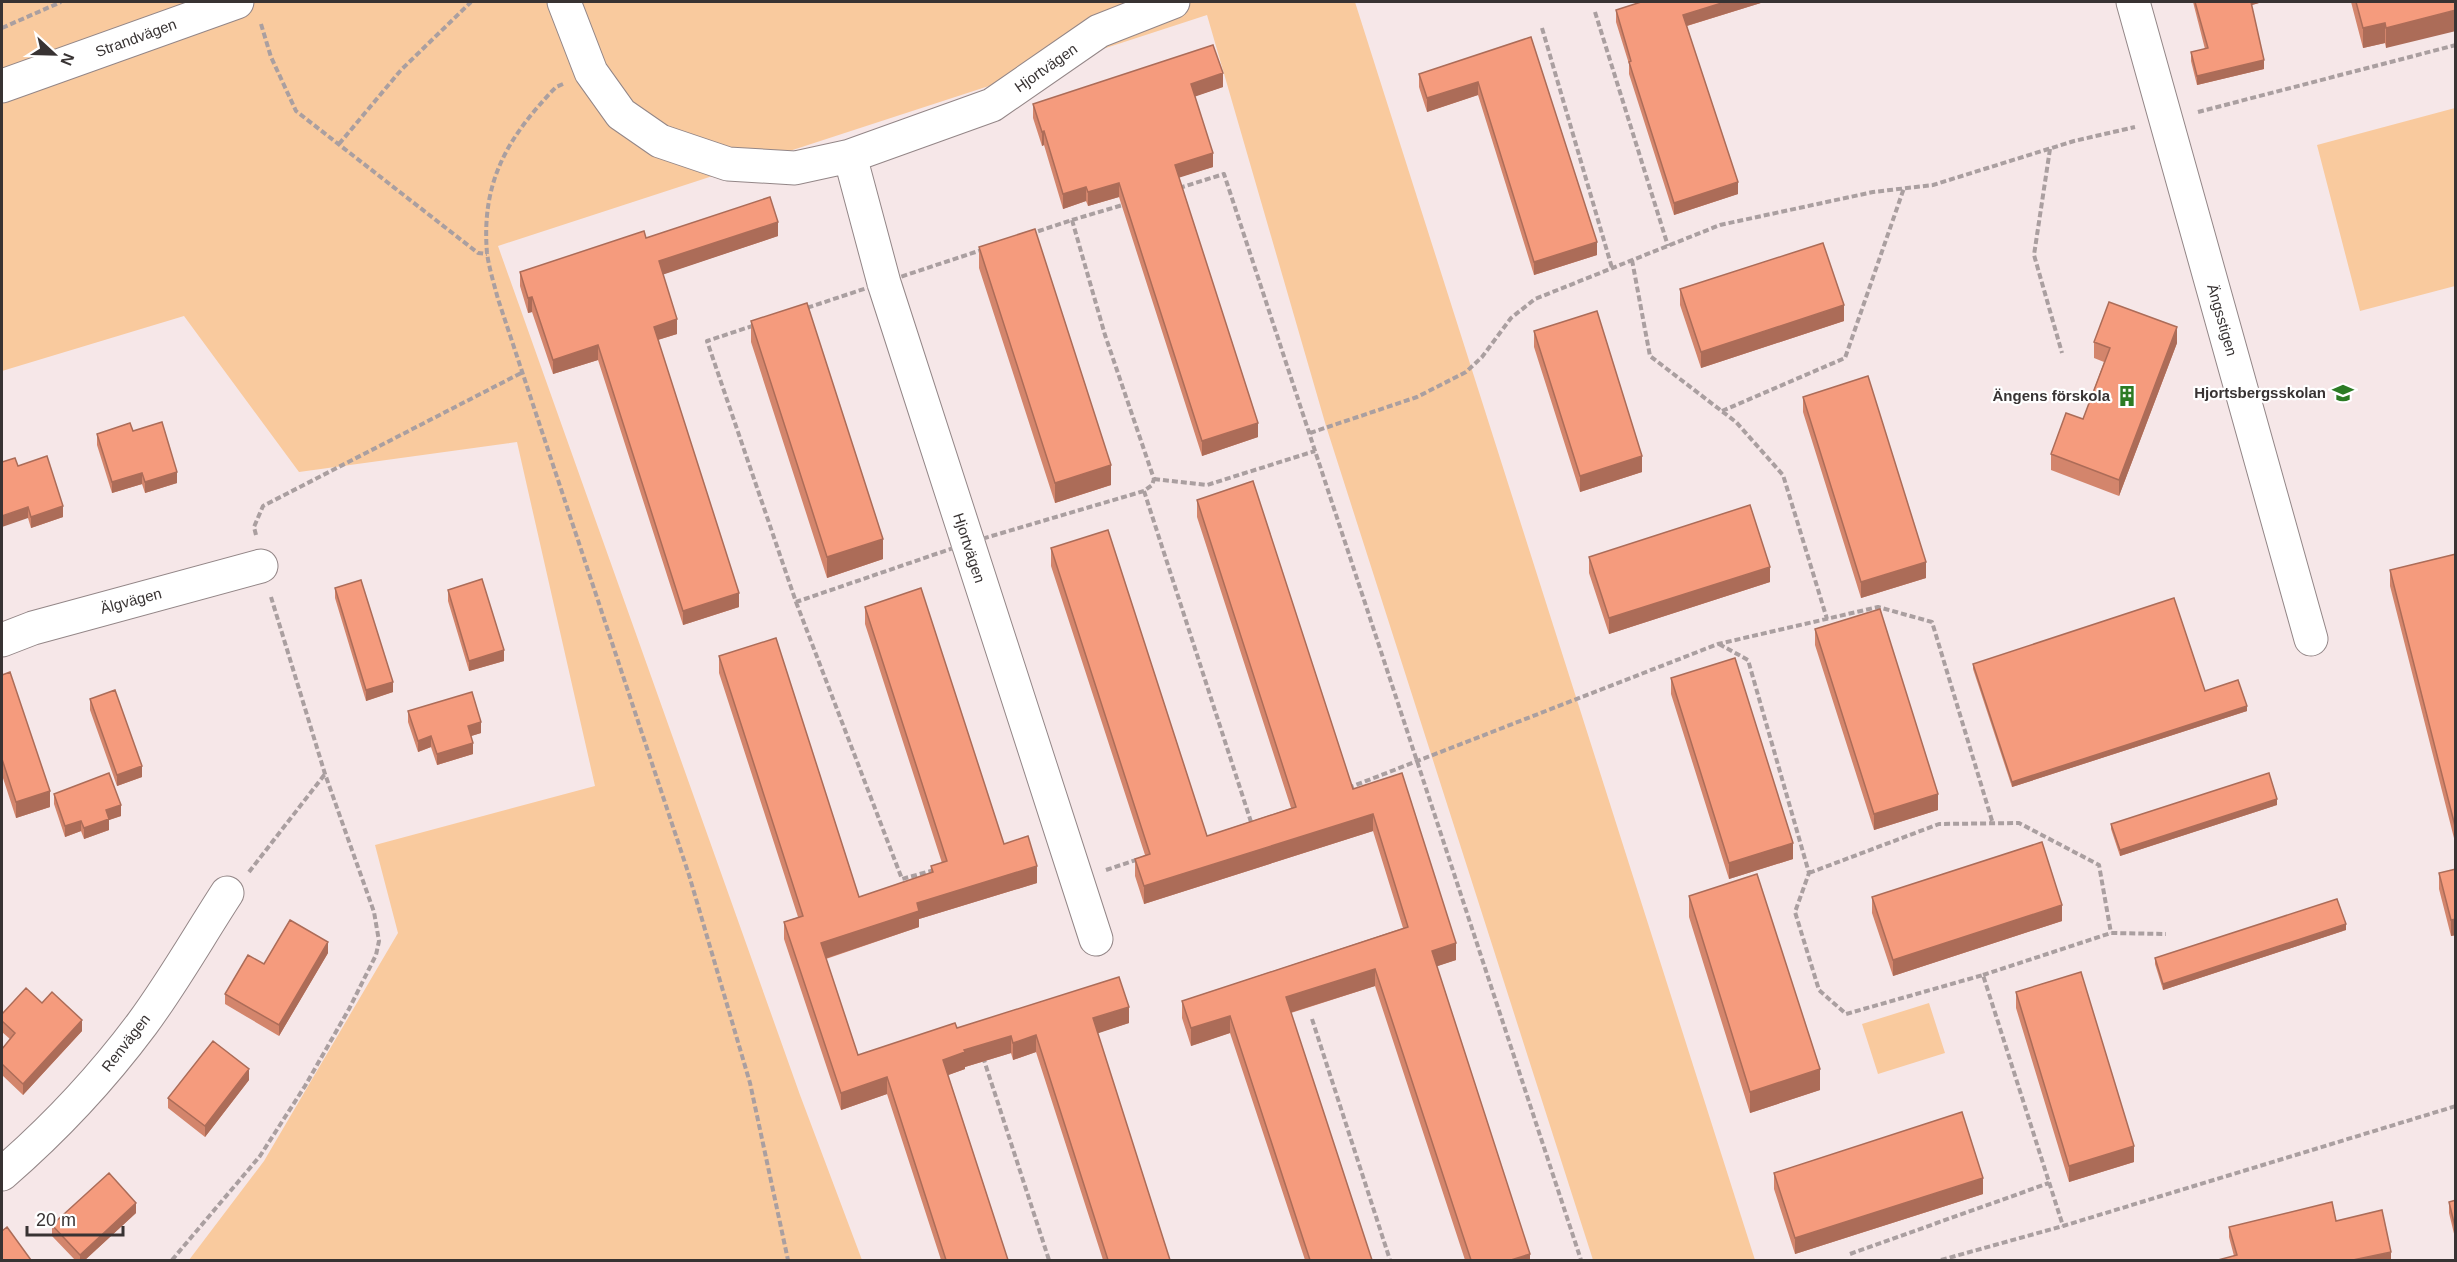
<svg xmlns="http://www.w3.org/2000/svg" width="2457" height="1262" viewBox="0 0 2457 1262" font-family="Arial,sans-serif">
<rect width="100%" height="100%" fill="#f6e7e8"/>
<path fill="#f9ca9e" d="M2 2H1355L1755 1260H1593L1326 426 1207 15 498 246 800 1095 862 1260H189L264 1161 398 933 375 845 595 786 517 442 299 472 184 316 2 371Z
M2455 108V286L2360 311 2317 145Z
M1929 1003 1945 1053 1878 1074 1862 1024Z"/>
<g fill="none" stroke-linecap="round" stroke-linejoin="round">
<defs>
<path id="minor" d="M564 2 591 72 621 114 660 141 728 164 795 168 850 156 992 105 1099 31 1173 2
M2133 2 2311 639
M2 86 237 2
M850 156 884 283 1096 939
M2 640 33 628 261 566
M2 1174C54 1129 101 1079 142 1024 173 982 199 936 227 893"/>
</defs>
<use href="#minor" stroke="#938687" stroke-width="35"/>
<path stroke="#aa9fa0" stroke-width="4" stroke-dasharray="6 3" stroke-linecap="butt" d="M1595 12 1668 246
M261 24 271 57 296 111 478 253 487 254
M2 28 61 2
M1542 28 1612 268
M563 84 556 87C508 137 481 181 487 253 489 268 494 284 498 299L689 875 750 1083 788 1260
M2198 112 2456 45
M339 144 401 70 471 2
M2050 149 2034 255 2062 353
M1179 188 1224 174 1581 1260
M1072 220 1105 335 1154 479 1152 485 1144 491 968 543 796 602 707 341Z
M1072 220 1126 204
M1632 260 1650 356 1736 422 1783 475 1827 619
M1722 411 1845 358 1904 188
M1310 433 1417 397 1466 372 1482 357 1511 318 1535 299 1720 225 1873 192 1933 185 2074 141 2135 127
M1154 479 1207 485 1315 451
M1144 491 1252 825
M256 535 254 527 263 506 523 372
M796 602 902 879 934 870
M1719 644 1748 660 1809 873 1795 912 1819 990 1846 1014 1983 975 2063 1226
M1348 788 1718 644 1878 607 1932 622 1993 824
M1106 870 1139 859
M249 872 325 774
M1809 873 1939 824 2019 823 2099 865 2111 933
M1983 975 2111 933 2166 934
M2454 980H2456
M1312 1019 1390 1260
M983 1057 1049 1260
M1850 1254 2049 1183
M172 1260 260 1156 305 1086 349 1009 376 955 379 941 374 912 325 774 271 597
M1941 1260 2063 1226 2456 1106"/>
<use href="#minor" stroke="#fff" stroke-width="33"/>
</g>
<path fill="#d3856c" d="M1641 2H1764L1687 26 1738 194 1674 215 1629 74V64L1616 22V10Z
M2193 2H2259V3L2251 5 2264 69 2197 85 2191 61V52L2205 49Z
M2351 2H2456L2386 48 2385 43 2363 48Z
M1531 37 1597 255 1534 275 1478 95 1427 112 1419 87V74Z
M1223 87 1195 96 1213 167 1179 177 1258 437 1202 456 1119 197 1088 206 1086 201 1063 209 1044 145 1042 146 1033 118V104Z
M778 236 663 274 677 334 658 340 739 607 683 625 598 360 553 374 532 312 528 313 520 286V272L646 238Z
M979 247 1111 485 1055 503 979 268Z
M1680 289 1844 321 1701 368 1680 305Z
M751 321 883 559 827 578 751 342Z
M1534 331 1642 472 1580 492 1534 347Z
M2094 342 2177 343 2119 496 2051 470V454L2083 419 2104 362 2094 358Z
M1803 397 1926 578 1861 598 1803 412Z
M133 431 177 483 145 493 142 484 112 493 97 445V434Z
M18 466 63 517 31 528 28 518Z
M1197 500 1353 789 1402 773 1456 960 1437 966 1530 1260H1465L1375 986 1291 1013 1372 1260H1305L1230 1033 1191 1046 1182 1018V1001L1403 928 1373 831 1144 904 1135 876V859L1145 855 1051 566V548L1207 836 1291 808 1197 517Z
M2456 554V846L2390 586V570Z
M1589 557 1770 582 1609 634 1589 573Z
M335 588 393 692 366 701 335 598Z
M448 590 504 661 469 671 448 601Z
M865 607 1004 844 1037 883 919 919V927L826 959 858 1055 957 1028 1129 1023 1097 1033 1170 1260H1103L1036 1052 1013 1060 1011 1053 965 1067V1069L948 1075 1008 1260H941L887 1094 841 1110 784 939V922L798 917 719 673V656L859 897 931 873V866L942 863 865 624Z
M1815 629 1938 810 1874 830 1815 645Z
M1973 664 2205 691 2247 711 2012 787 1973 669Z
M2 675 50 807 16 818 2 775Z
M1671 678 1793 859 1729 879 1671 694Z
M90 699 142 777 117 786 90 710Z
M408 711 481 733 471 736 473 754 437 765 431 747 418 752 408 722Z
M54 794 121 816 109 820V830L84 839 81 831 65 837 54 804Z
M2277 805 2120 856 2111 829V824Z
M2456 869V935L2451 936 2439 889V873Z
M1689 896 1820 1090 1750 1113 1689 917Z
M1872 897 2062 921 1893 976 1872 913Z
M2346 930 2163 990 2155 964V958Z
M328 953 279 1036 225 1004V994L264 964Z
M2016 992 2134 1162 2069 1182 2016 1008Z
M42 1003 82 1031 23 1095 2 1075V1049L10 1039 2 1032V1014Z
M249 1080 205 1137 168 1108V1098Z
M1774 1173 1983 1194 1795 1254 1774 1189Z
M2456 1200V1242L2449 1213V1202Z
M136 1213 85 1260H75L52 1236V1225Z
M2336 1221 2391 1260 2234 1256 2229 1237V1227Z"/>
<path fill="#ac6c58" d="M1725 2H1764L1683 27V15Z
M2249 2H2259V3L2249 6Z
M2456 10V31L2386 48V28Z
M2385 23V43L2363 48V28Z
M2264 60V69L2197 85V76Z
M1223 73V87L1191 98V84Z
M1478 82V95L1427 112V98Z
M1044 131V145L1042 146V132Z
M1213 153V167L1175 179V165Z
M1738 182V194L1674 215V203Z
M1119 183V197L1088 206V192Z
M1086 187V201L1063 209V194Z
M778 222V236L659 276V261Z
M1597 242V255L1534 275V262Z
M532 297V312L528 313V298Z
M1844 305V321L1701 368V352Z
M677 319V334L654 341V327Z
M2177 327V343L2119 496V480Z
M598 345V360L553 374V360Z
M1258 423V437L1202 456V441Z
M1642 456V472L1580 492V476Z
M1111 465V485L1055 503V483Z
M177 472V483L145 493V482Z
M142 473V484L112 493V482Z
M63 506V517L31 528V517Z
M28 507V518L2 527V516Z
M883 539V559L827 578V557Z
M1926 562V578L1861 598V582Z
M1770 567V582L1609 634V618Z
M739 593V607L683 625V611Z
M504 650V661L469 671V661Z
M393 682V692L366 701V690Z
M2247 706V711L2012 787V782Z
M481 722V733L468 737V726Z
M431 736V747L418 752V741Z
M473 743V754L437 765V754Z
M142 766V777L117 786V775Z
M50 791V807L16 818V802Z
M1938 794V810L1874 830V814Z
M2277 799V805L2120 856V850Z
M121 805V816L109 820V830L84 839V828L106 810Z
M1373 814V831L1144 904V886Z
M81 821V831L65 837V826Z
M1793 843V859L1729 879V863Z
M1037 866V883L919 919V927L821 960V943L917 903Z
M2062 905V921L1893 976V960Z
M2456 919V935L2451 936V920Z
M2346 924V930L2163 990V984Z
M328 942V953L279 1036V1025Z
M1456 943V960L1432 968V951Z
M1375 969V986L1286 1014V997Z
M1129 1007V1023L1093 1035V1018Z
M1230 1016V1033L1191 1046V1028Z
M82 1020V1031L23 1095V1084Z
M1036 1035V1052L1013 1060V1043Z
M1011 1036V1053L965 1067V1069L943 1077V1060L964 1050Z
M249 1069V1080L205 1137V1126Z
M1820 1069V1090L1750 1113V1092Z
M887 1077V1094L841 1110V1093Z
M2134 1146V1162L2069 1182V1166Z
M1983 1178V1194L1795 1254V1238Z
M136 1203V1213L85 1260H80V1255Z
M2391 1252V1260H2353Z
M1530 1254V1260H1511Z"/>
<path fill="#f59b7d" stroke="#ac6c58" stroke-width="1.5" d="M1641 2H1725L1683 15 1738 182 1674 203 1629 62 1631 61 1616 10Z
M2195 2H2251L2264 60 2197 76 2191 52 2208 48Z
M2356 2H2456V10L2386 28 2385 23 2363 28Z
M1531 37 1597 242 1534 262 1478 82 1427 98 1419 74Z
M1213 45 1223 73 1191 84 1213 153 1175 165 1258 423 1202 441 1119 183 1088 192 1086 187 1063 194 1044 131 1042 132 1033 104Z
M770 197 778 222 659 261 677 319 654 327 739 593 683 611 598 345 553 360 532 297 528 298 520 272 644 231 646 238Z
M1035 229 1111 465 1055 483 979 247Z
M1823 243 1844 305 1701 352 1680 289Z
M2109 302 2177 327 2119 480 2051 454 2066 413 2083 419 2110 348 2094 342Z
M807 303 883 539 827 557 751 321Z
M1597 311 1642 456 1580 476 1534 331Z
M1868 376 1926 562 1861 582 1803 397Z
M162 422 177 472 145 482 142 473 112 482 97 434 130 423 133 431Z
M47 456 63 506 31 517 28 507 2 516V462L15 458 18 466Z
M1253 481 1353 789 1402 773 1456 943 1432 951 1530 1254 1511 1260H1471L1375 969 1286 997 1372 1260H1310L1230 1016 1191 1028 1182 1001 1408 927 1373 814 1144 886 1135 859 1150 854 1051 548 1108 530 1207 836 1296 807 1197 500Z
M1750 505 1770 567 1609 618 1589 557Z
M2456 554V830L2390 570Z
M482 579 504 650 469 661 448 590Z
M361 580 393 682 366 690 335 588Z
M921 588 1004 844 1028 836 1037 866 917 903 919 911 821 943 858 1055 955 1023 957 1028 1119 977 1129 1007 1093 1018 1170 1260H1108L1036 1035 1013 1043 1011 1036 964 1050 965 1052 943 1060 1008 1260H946L887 1077 841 1093 784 922 803 916 719 656 776 638 859 897 933 872 931 866 947 861 865 607Z
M2174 598 2205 691 2238 680 2247 706 2012 782 1973 664Z
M1880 609 1938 794 1874 814 1815 629Z
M1735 658 1793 843 1729 863 1671 678Z
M10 672 50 791 16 802 2 759V675Z
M115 690 142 766 117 775 90 699Z
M472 692 481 722 468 726 473 743 437 754 431 736 418 741 408 711Z
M109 773 121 805 106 810 109 819 84 828 81 821 65 826 54 794Z
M2269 773 2277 799 2120 850 2111 824Z
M2042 842 2062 905 1893 960 1872 897Z
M2456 869V919L2451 920 2439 873Z
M1757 874 1820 1069 1750 1092 1689 896Z
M2337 899 2346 924 2163 984 2155 958Z
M290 920 328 942 279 1025 225 994 248 955 264 964Z
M2081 972 2134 1146 2069 1166 2016 992Z
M26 988 42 1003 52 992 82 1020 23 1084 2 1064V1049L15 1033 2 1021V1014Z
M213 1041 249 1069 205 1126 168 1098Z
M1962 1112 1983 1178 1795 1238 1774 1173Z
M109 1173 136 1203 80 1255 52 1225Z
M2456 1200V1231L2449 1202Z
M2332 1202 2336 1221 2382 1210 2391 1252 2353 1260H2218L2237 1255 2229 1227Z
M7 1227 31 1260H2V1231Z"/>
<defs>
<symbol id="school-bare" viewBox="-9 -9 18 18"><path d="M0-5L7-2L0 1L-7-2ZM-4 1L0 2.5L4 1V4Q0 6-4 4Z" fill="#2c7b24" stroke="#fff" stroke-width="2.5" paint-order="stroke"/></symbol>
<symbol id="building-bare" viewBox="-9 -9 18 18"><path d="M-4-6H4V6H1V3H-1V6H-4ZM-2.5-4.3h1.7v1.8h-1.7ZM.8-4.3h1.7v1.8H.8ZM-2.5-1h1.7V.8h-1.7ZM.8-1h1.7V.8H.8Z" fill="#2c7b24" stroke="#fff" stroke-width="2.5" paint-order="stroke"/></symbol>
</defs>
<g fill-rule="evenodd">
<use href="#school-bare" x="2328" y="378" width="30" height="30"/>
<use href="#building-bare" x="2112" y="381" width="30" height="30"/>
</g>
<g text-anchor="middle" stroke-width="4.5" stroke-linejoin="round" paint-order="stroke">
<g font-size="15" fill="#383333" stroke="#fff">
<text transform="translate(136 38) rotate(-20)" y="5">Strandvägen</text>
<text transform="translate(1046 68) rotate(-35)" y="5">Hjortvägen</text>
<text transform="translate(2222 320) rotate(74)" y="5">Ängsstigen</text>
<text transform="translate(969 548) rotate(72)" y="5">Hjortvägen</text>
<text transform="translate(131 601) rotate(-15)" y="5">Älgvägen</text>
<text transform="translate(126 1043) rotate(-52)" y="5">Renvägen</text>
</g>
<g font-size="15" font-weight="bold" fill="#383333" stroke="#fff" text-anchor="end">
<text x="2326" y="398">Hjortsbergsskolan</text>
<text x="2110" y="401">Ängens förskola</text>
</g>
</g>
<rect width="2457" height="1262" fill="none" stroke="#383333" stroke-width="6"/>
<g transform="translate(54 54) rotate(112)" stroke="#ffffff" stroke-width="4.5" paint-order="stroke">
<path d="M0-4.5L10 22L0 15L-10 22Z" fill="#383333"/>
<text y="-9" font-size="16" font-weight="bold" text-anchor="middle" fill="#383333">N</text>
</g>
<path d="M27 1226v9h96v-9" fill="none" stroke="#383333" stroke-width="3"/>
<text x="36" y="1226" font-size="18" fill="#383333" stroke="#ffffff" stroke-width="4.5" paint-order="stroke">20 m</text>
</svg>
